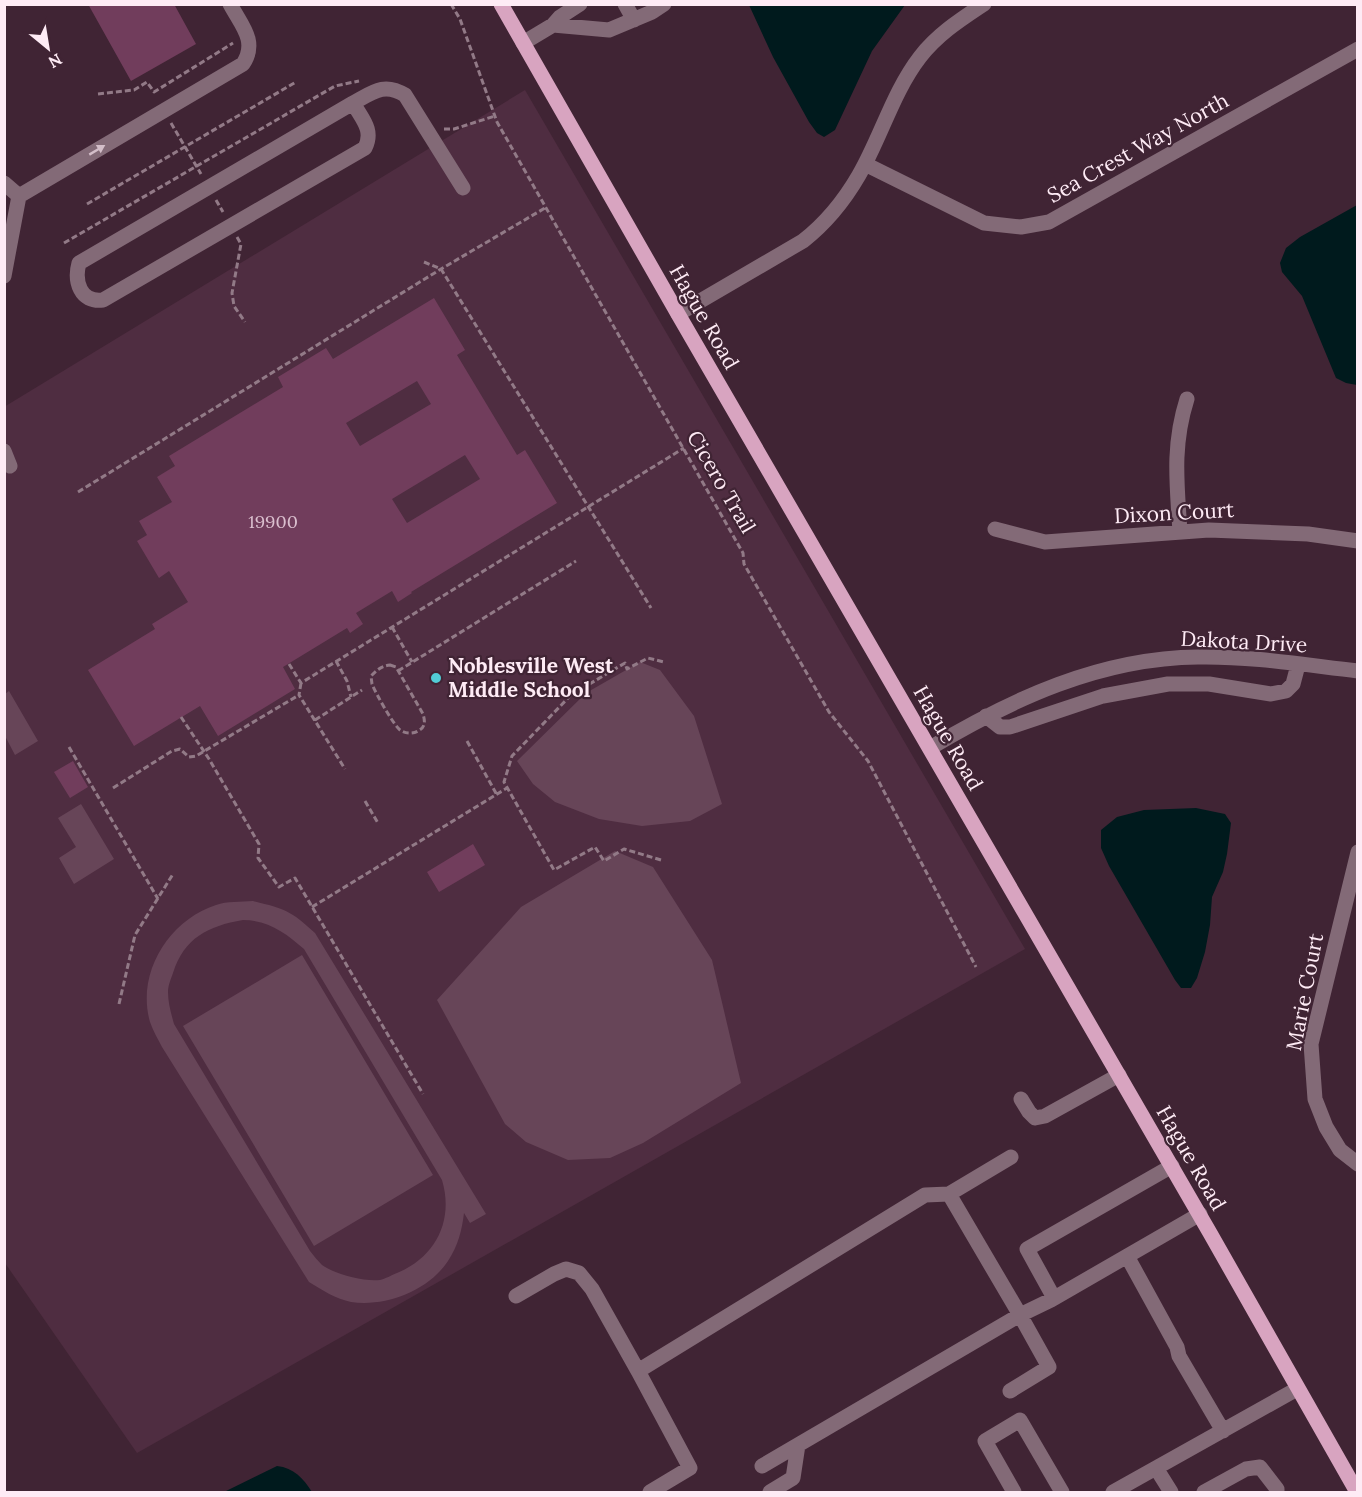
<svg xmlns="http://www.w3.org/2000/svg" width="1362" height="1497" viewBox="0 0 1362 1497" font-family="Lora,serif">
<rect width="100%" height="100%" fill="#402434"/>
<path fill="#4f2d41" d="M525 90 1025 949 137 1453 5 1263 4 407Z"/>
<path fill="#674558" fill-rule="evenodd" d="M640 662 660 670 694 716 722 804 690 821 642 826 599 819 555 802 533 784 517 761 586 693Z
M9 691 38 741 15 755 5 736V694Z
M81 804 114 859 74 884 59 858 76 847 58 818Z
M615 851 653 867 712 960 741 1083 643 1143 610 1158 568 1160 526 1142 505 1124 437 1000 521 907Z
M253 901C285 909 290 910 315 933L486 1214 470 1223 464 1213C462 1230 458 1246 448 1261 428 1291 386 1307 351 1302 336 1299 322 1290 309 1282L162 1047C158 1039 153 1031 150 1022 136 973 169 920 216 905 227 901 241 902 253 901ZM243 920C268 920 286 933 304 949L442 1180C454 1220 436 1257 397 1273 392 1275 385 1279 380 1280 364 1282 334 1274 322 1265 318 1261 314 1256 310 1251L174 1024C171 1013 168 1003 168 992 168 985 171 979 173 973 184 938 208 926 243 920Z
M302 955 433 1175 314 1246 183 1026Z"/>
<path fill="#001a1d" d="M749 5V4L905 5 872 51 835 130 824 137 817 133 809 122 773 57Z
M1357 205V385L1346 383 1336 378 1302 296 1282 272 1280 263 1286 248 1300 237Z
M1196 808 1225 814 1231 823 1227 854 1223 872 1212 897 1210 925 1205 952 1197 978 1191 988H1181L1175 980 1109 866 1101 848V830L1117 817 1144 810Z
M277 1466C294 1468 303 1478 312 1492H224Z"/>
<path fill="#713d5c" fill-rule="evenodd" d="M88 4H174L196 44 131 81Z
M434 298 465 350 457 355 517 455 525 450 557 503 411 592 412 593 398 602 392 591 356 613 363 624 350 633 347 628 283 667 295 689 218 736 200 706 134 746 88 670 155 629 152 624 188 602 169 571 159 578 137 541 147 535 139 521 172 502 157 477 175 466 169 456 283 387 278 377 326 348 333 359ZM417 381 431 404 360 446 346 423ZM465 455 480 479 407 523 392 499Z
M73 761 88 787 70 798 54 772Z
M473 844 485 865 439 892 427 872Z"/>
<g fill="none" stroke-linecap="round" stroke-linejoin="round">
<path stroke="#927a87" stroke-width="3" stroke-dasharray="6 3" stroke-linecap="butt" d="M451 4 460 19 497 122 743 553 744 564 829 712 868 761 976 967
M98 94 134 90 147 82 154 92 233 43
M171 123 201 174
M444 129H454L495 116
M216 200 223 212
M87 204 296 82
M237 237 241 244 232 293 234 306 245 322
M64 243 335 86 359 81
M424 262 441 269 651 608
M78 492 441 269 545 208
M392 627 412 662
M336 661 347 681 351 697
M289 664 301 683 684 448
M390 665 396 667 423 714C425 721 426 727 418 731 413 734 406 734 400 730 393 724 376 694 372 684L371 676C377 670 381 666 390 665Z
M398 671 576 561
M301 683 299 695 345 769
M181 717 209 759 259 844 258 858 279 887 295 878 423 1094
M315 720 362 690
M467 741 497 795
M69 747 158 899
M113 788 172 751 180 749 189 757 196 756 299 695
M365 801 378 823
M661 860 624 849 604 861 595 847 554 870 504 782 512 756 571 695 625 663 627 669 648 658 664 662
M312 907 507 788
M119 1004 135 935 173 874"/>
<path stroke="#836a77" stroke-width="15" d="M625 4 634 20
M553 25 560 17 580 4
M523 43 553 25 609 30 652 12 664 4
M353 103C362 119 374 130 365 148L103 300C80 303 74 281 79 263L353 103C373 92 384 82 405 95L463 188
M865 164 984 223 1021 227 1049 222 1358 49
M4 183 19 196
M4 276 19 196 243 64C258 41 241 25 230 4
M678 314 803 241C826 223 844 201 859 175 881 137 893 92 920 57 938 34 960 20 984 4
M4 451 10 466
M995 529 1045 542 1209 530 1308 534 1358 541
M1180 532C1177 484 1172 446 1187 399
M986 716 1000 727H1010L1103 696 1168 684H1209L1271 694 1286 691 1293 684 1298 665
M930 748C1012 699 1100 658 1198 657 1251 656 1305 665 1358 671
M1358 852 1311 1044 1315 1099 1326 1127 1340 1150 1358 1164
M1021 1099 1029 1112 1035 1118 1045 1116 1119 1075
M1127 1256 1177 1347 1179 1356 1223 1431
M516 1296 554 1274 566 1269 579 1273 592 1289 638 1371
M1054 1298 1027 1249 1172 1166
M1010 1391 1049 1367 1020 1315 1051 1300 1200 1214
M762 1466 1020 1315 949 1194 1011 1157
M1156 1468 1171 1492
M650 1492 690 1468 638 1371 925 1195 949 1194
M770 1492 793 1478 798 1445
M1014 1492 985 1441 1020 1420 1062 1492
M1113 1492 1297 1389
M1204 1492 1246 1469 1260 1467 1277 1489V1492"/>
<path stroke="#d8a4c0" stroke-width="15" d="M501 4 678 314 1210 1233 1357 1492"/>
</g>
<defs><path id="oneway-solid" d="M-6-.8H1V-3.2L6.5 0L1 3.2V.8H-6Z" transform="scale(1.5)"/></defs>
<use fill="#d3bec9" href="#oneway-solid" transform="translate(97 150) rotate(-31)"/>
<circle fill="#52ccd6" stroke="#402434" stroke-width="2" cx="436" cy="678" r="6"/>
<g text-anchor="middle" stroke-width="4.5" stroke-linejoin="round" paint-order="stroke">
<g font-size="18" fill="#dbc0cf">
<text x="273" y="528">19900</text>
</g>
<g font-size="21" fill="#feebf5" stroke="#402434">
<text transform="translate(1138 148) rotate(-29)" y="7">Sea Crest Way North</text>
<text transform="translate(704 317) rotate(60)" y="7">Hague Road</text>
<text transform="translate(721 482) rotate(60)" y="7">Cicero Trail</text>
<text transform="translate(1174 513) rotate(-3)" y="7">Dixon Court</text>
<text transform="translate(1244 642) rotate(3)" y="7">Dakota Drive</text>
<text transform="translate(948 738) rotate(60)" y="7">Hague Road</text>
<text transform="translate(1305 992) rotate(-79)" y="7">Marie Court</text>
<text transform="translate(1191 1158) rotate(60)" y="7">Hague Road</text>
</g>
<g font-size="21" font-weight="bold" fill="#feebf5" stroke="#402434" text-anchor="start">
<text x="448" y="673">Noblesville West<tspan x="448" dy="24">Middle School</tspan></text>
</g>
</g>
<rect width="1362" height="1497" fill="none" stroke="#feebf5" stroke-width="12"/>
<g transform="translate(48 48) rotate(150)" stroke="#402434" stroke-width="4.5" paint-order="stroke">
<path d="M0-4.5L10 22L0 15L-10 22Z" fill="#feebf5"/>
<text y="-9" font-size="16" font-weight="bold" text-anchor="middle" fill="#feebf5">N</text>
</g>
</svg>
